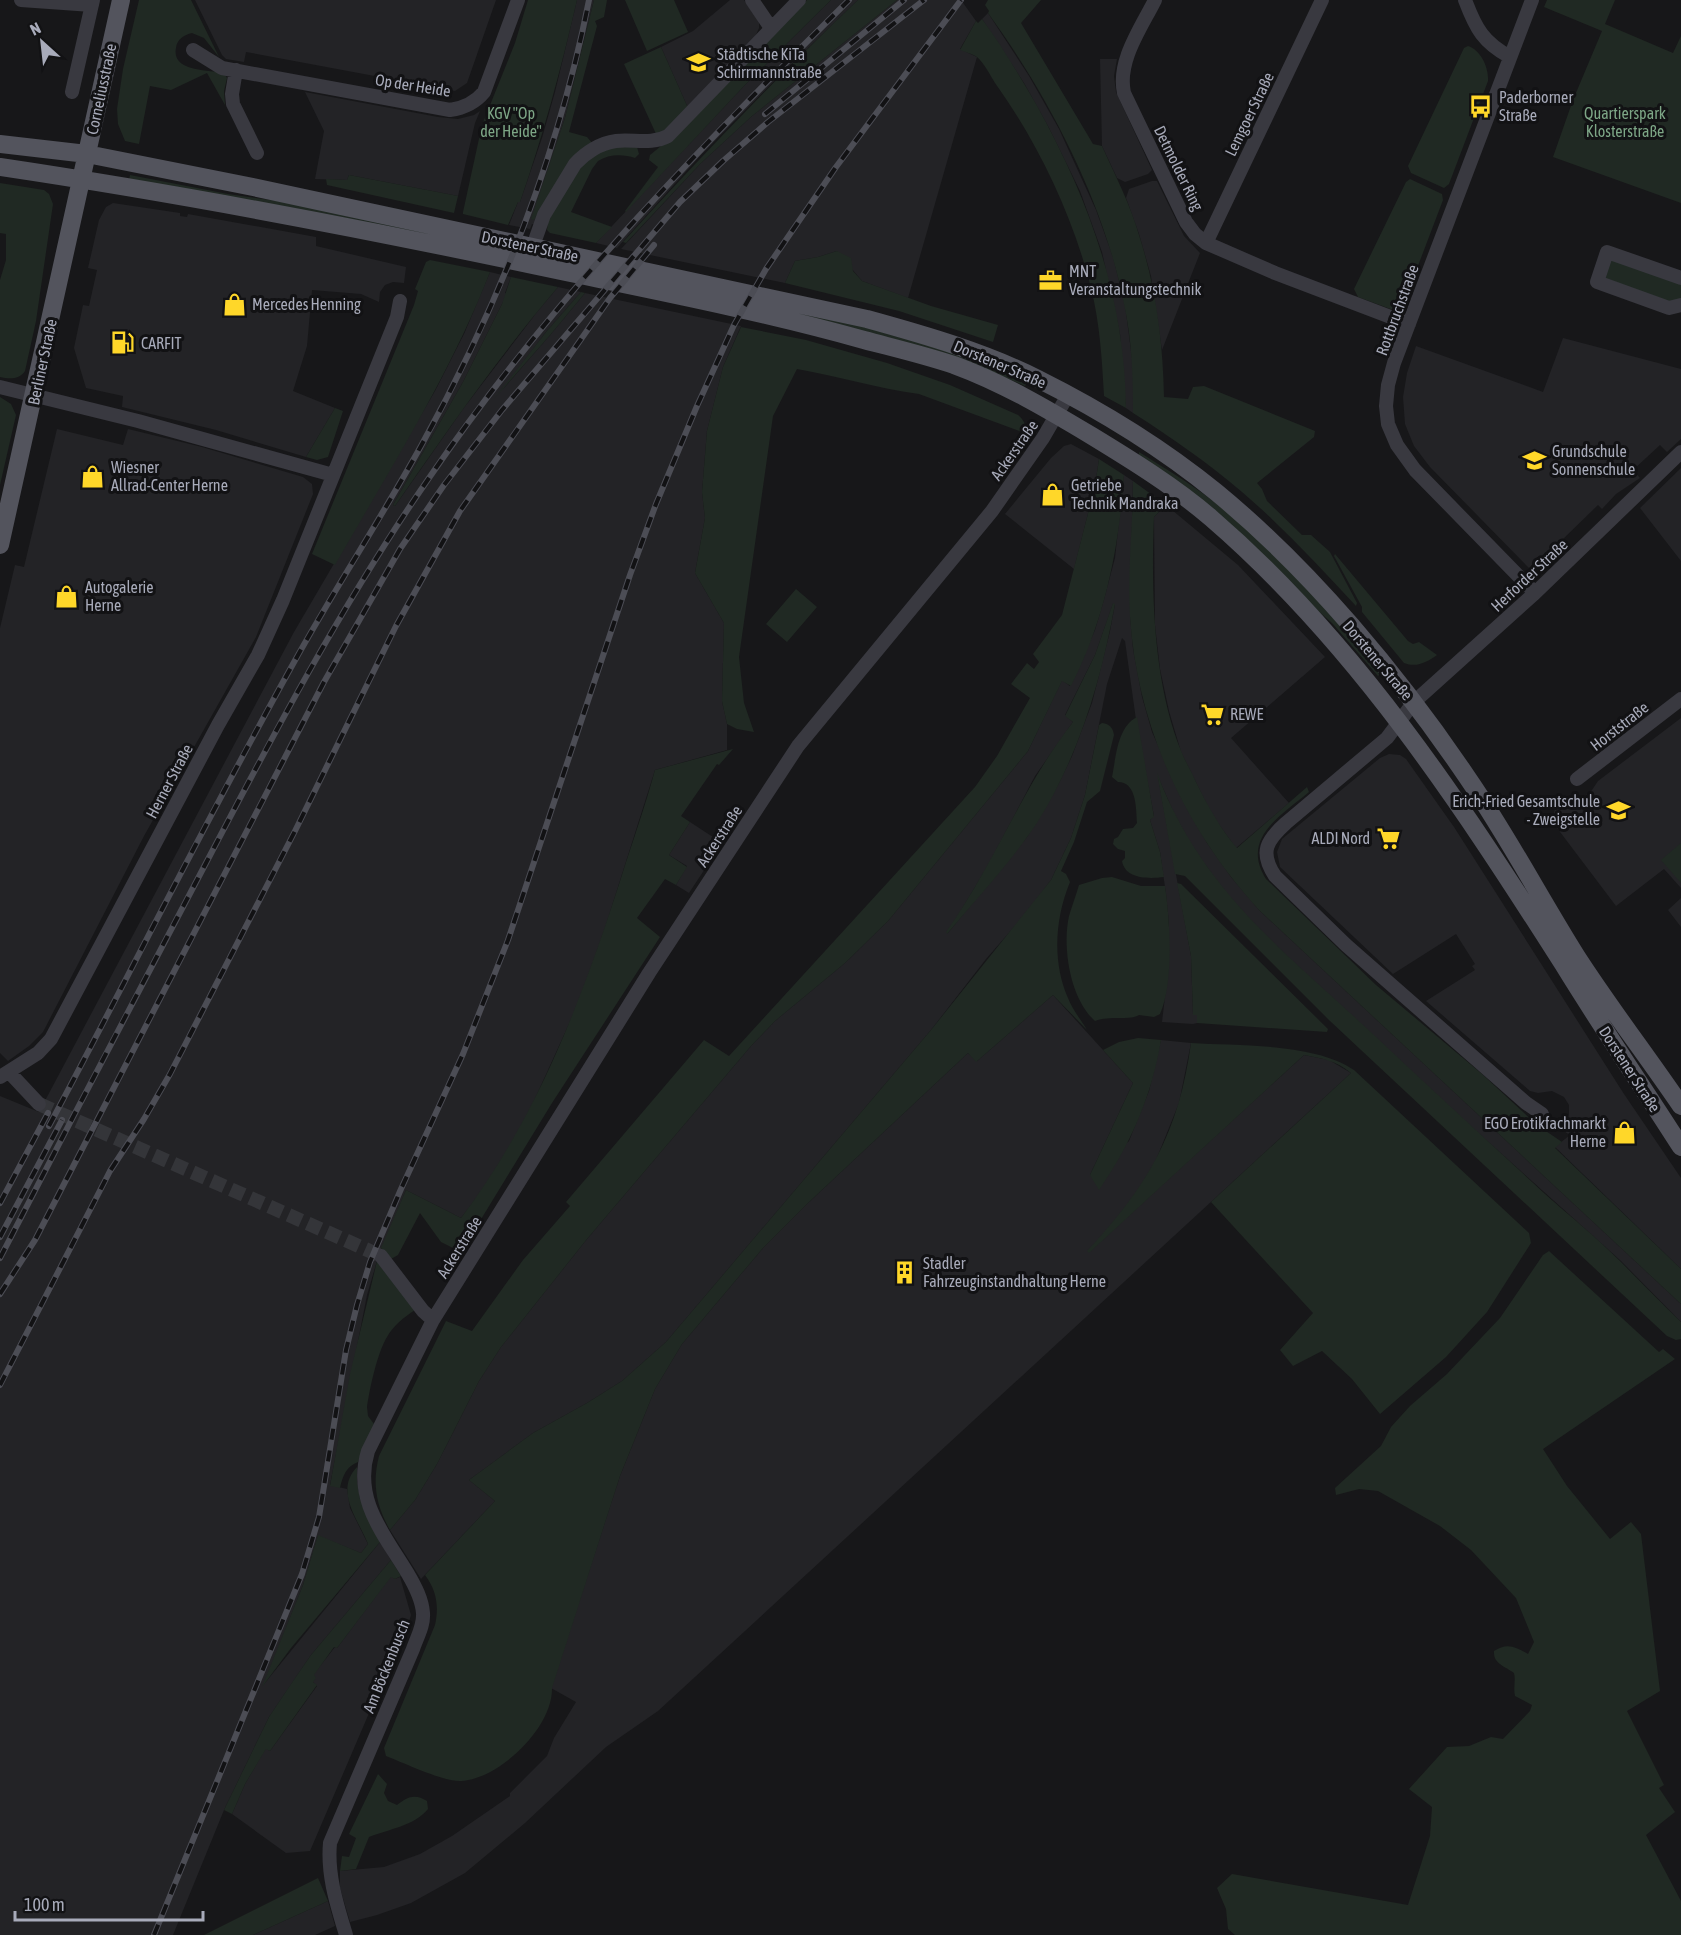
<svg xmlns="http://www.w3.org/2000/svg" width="1681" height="1935" viewBox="0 0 1681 1935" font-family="'Asap Condensed',sans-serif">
<rect width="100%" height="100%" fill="#171719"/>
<path fill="#232326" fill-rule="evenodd" d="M195 0H496L467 83 455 91 246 52 244 62 226 59 222 55Z
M577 0H594L565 118 532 219 569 161 536 225 532 224 530 229 509 225 518 202H520L542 138 555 92Z
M730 0H744L759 21V28L755 37 688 108 661 47 693 31Z
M831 0H858L780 75 700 156 617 248 596 243 744 86Z
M897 0H961L976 21 960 49 977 57 908 298 862 281 837 251 818 257 795 261 785 283 621 249 700 164 752 116Z
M988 13 1029 76 1059 129 1096 210 1113 257 1125 305 1133 366V413L1126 408 1120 334 1102 252 1080 191 1049 128 1024 83 982 19Z
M1100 59H1117L1114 76 1116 92 1152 170 1148 174 1125 182 1117 178 1102 146Z
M305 92 438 117 458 119 474 115 480 111 475 123 458 196 349 175 347 180 315 179 324 131Z
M1152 181H1157L1184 236 1200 253 1162 350 1151 276 1139 234 1126 198 1129 189Z
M113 203 180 213V216L187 217 188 214 316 237V246L406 267 404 283 393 282 385 285 380 292 379 302 361 294 312 290 307 346 293 391 335 408 306 457 216 430 122 407 123 396 86 388 74 348 83 305 89 306 97 270 88 268 99 220 106 207Z
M490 272 511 277 505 293 507 294 463 382 393 505 395 506 463 409 537 312 558 287 581 292 546 332 503 389 551 334 585 293 741 326 723 367 707 431 702 492 705 518 695 573 724 623 722 701 727 724V750L655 770 605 928 579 1002 533 1103 514 1140 481 1192 461 1218 406 1190 377 1261 367 1295 330 1485 347 1489 350 1508 368 1544 361 1553 318 1536 303 1585 264 1684 380 1542 391 1560 311 1655 269 1717 224 1810 173 1935H0V1096L39 1112 294 632 435 391 464 334Z
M1563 338 1681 369V439L1667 452 1660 445 1633 470 1640 478 1616 494 1602 509 1598 505 1561 541 1567 548 1545 570 1535 572 1529 568 1430 467 1414 446 1405 424 1403 397 1407 373 1416 346 1543 392Z
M57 429 123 445 128 429 202 447 303 477 312 484 313 494 256 637 144 836 43 1032 29 1046 8 1061 0 1053V628L15 565 24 567Z
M1071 444 1099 459 1095 486 1074 569 1005 514 1051 458 1064 446Z
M1681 468V561L1640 508Z
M1124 475 1133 481 1130 616 1133 649 1142 697 1152 732 1172 777 1207 843 1231 877 1260 911 1681 1304V1322L1621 1261 1436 1095 1280 950 1244 914 1227 895 1189 842 1174 813 1158 777 1191 956 1193 1014 1197 1015V1023L1193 1024 1162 1022 1168 971 1169 924 1166 894 1160 852 1150 820 1154 816 1137 727 1125 641 1122 638 1107 684 1085 795 1071 838 1051 880 1028 911 986 959 931 1030 666 1342 622 1381 587 1403 533 1433 469 1480 495 1501 421 1579 390 1530 415 1500 437 1464 479 1381 501 1347 587 1239 751 1046 775 1021 845 963 888 921 1028 751 1062 680 1070 686 1095 630 1103 603 1115 558ZM1113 604H1115L1110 631 1092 703 1072 756 1058 785 1027 837 947 934 990 862 1035 776 1073 722 1065 715 1095 655Z
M1166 505 1238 565 1325 657 1231 738 1289 803 1236 848 1212 815 1181 752 1169 711 1160 669 1155 625 1154 517Z
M1681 718V888L1664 869 1616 906 1551 820 1559 799 1564 795 1579 798 1590 793 1598 781Z
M1389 754 1400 755 1406 759 1454 827 1624 1094 1681 1178V1269L1555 1147 1570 1135 1559 1128 1565 1123 1569 1114V1105L1564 1097 1552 1091 1538 1093 1530 1091 1426 1001 1475 970 1472 966 1475 964 1456 934 1393 974 1280 867 1277 852 1282 839 1380 758Z
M690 822 722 843 689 893 676 885 687 866 669 855Z
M1681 898V927L1668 910Z
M1053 995 1133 1083 1090 1175 1129 1141 1149 1091 1161 1040 1191 1043 1179 1103 1154 1165 1131 1201 1089 1252 1304 1055 1329 1060 1351 1073 658 1711 606 1747 525 1823 465 1873 411 1903 377 1915 350 1922 340 1888V1871L384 1867 420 1854 452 1836 510 1796V1793L547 1756 554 1738 576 1702 551 1688 620 1476 655 1389 682 1344 763 1248 808 1203 968 1053 977 1061Z
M391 1576 395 1579 400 1577 411 1615 405 1635 399 1643 310 1851 286 1853 232 1814 245 1784 266 1748 270 1751 317 1686 313 1682V1675L335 1647 337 1648Z
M328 1901 335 1926 315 1935H253Z"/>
<path fill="#202923" d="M139 0H191L219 57 204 38 192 33C184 35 177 39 176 48 171 72 209 70 224 73L227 78 224 91 225 105 207 73 171 90 150 86 139 144 125 141 118 124 117 109 123 69Z
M528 0H577C561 69 543 136 520 202H518L508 225 463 214V212L482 125 515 43Z
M594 0H607L604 17 595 21 597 26 569 132 587 137 593 144 569 162 534 220 531 219 565 118Z
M625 0H674L688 32 647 51Z
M807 0H831L744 86 626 212 625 211 658 167 649 160 650 155 661 146 672 141Z
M858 0H897L752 116 700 164 626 243 623 242C698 159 776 78 858 0Z
M988 0H1041L1021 23 1093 144 1102 146C1115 175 1130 204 1139 235 1156 288 1163 342 1164 397L1188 399 1193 387 1204 386 1315 431 1314 437 1257 483 1262 489 1267 501 1302 535H1311L1330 552 1357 603 1356 606C1319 566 1283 527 1242 492 1208 463 1171 437 1133 413 1133 376 1132 340 1124 304 1104 202 1049 97 988 13L989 11 985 5Z
M1547 0H1615L1605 24 1673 53 1681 36V203L1553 157 1573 100 1602 31 1544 7Z
M982 19C1002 46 1019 75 1036 104 1089 199 1125 298 1126 408L1104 396C1102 360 1100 324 1091 288 1073 216 1038 143 995 83 990 75 984 63 977 57 973 54 965 52 960 50L976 21 978 23Z
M1468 46C1481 50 1489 68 1488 81L1449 184 1444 188 1411 173 1408 166 1464 48Z
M661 47 688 108 667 131 657 136 624 64Z
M637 147 639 154 635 158C623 154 609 154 598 161L592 169 571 212 612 227 596 243 550 233 547 230 548 222C563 196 577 157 609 148 618 146 629 147 637 147Z
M130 175 228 194 278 201 496 246 494 250 129 180Z
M349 175 458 196 454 213 327 185 326 179 347 180Z
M1410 179 1442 194 1443 200 1402 308 1396 311 1358 297 1354 289 1406 182Z
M0 183 44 190 49 194 53 204 36 321 25 371C19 380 9 379 0 377V280L6 260V234L0 233Z
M837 251 851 258 853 271 862 281 931 306 998 325 993 342 899 311 785 283 795 261 818 257Z
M430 260 490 272C450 375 390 469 335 565L312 554 414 305 418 291 415 289 426 262Z
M1612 260 1681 282V301L1672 304 1605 278 1609 262Z
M511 277 558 287C499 356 447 431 395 506L393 505 463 382 502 304Z
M581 292 585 293 551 334 494 399 546 332Z
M758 301 845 321 968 357 1027 383 1025 386 968 361 793 313Z
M741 327 806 340 887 363 950 385 1018 415C1031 426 1026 437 1017 449L1014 446 1022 432 919 394C880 389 838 376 797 369L773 416 739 657 744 703 754 732 737 729 727 724 722 701 724 623 695 573 705 518 702 492 707 431 723 367Z
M0 397 11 404 16 415 0 485Z
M335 408 343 411 328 457 317 460 306 457Z
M1139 452C1171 472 1204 492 1233 517 1288 563 1334 619 1381 673L1378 676 1332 623 1139 456Z
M1099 459 1124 475C1119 548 1105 620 1071 686L1062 681 1028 751 888 921 845 963 775 1021 751 1046 587 1239 501 1347 479 1381 437 1464 415 1500 390 1530C376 1506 372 1483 379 1456L446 1321 472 1331 523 1260 570 1206 566 1202 704 1040 729 1056 975 787 997 756 1030 698 1011 684 1027 663 1034 669 1039 662 1033 654 1062 615 1095 486Z
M1133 481 1166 505 1154 517C1151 591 1153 684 1182 753 1186 763 1192 772 1196 782 1208 806 1220 828 1237 848L1307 787 1309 792C1282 815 1240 838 1266 879L1376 985 1482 1074 1537 1125 1562 1142 1555 1148 1681 1269V1304L1260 911C1186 831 1137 727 1130 617 1127 572 1133 526 1133 481Z
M1335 554 1408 641 1413 644 1419 642 1437 655C1427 662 1417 668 1404 663L1362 612V607L1334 556Z
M796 589 817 607 787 642 766 624Z
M1113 603 1115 604C1101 681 1079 756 1037 823 1011 862 977 898 947 934L946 932C994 865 1022 787 1073 722L1065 716 1095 655Z
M1137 717 1154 817 1150 820 1160 852 1164 877C1148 879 1125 879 1122 861L1125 858V851L1118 849 1113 844 1114 839 1118 837 1123 829 1133 828 1137 823C1136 809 1137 782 1118 782L1112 777C1116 758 1117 727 1137 717Z
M1102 723C1110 724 1113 728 1114 735L1100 791 1087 802 1074 842 1061 871 1066 874 1070 882C1055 918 1052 962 1068 998 1072 1009 1081 1020 1087 1030L1053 995 976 1062 968 1053 808 1203 763 1248 682 1344 655 1389 620 1476 552 1688C553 1728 499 1779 461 1781 444 1782 404 1763 386 1756L384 1748 435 1625C439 1607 437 1591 425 1575L495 1501 469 1480 533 1433 587 1403 622 1381 666 1342 931 1030 1051 880 1071 838 1085 795 1099 725Z
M733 749 719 765 717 764 681 816 690 822 669 855 687 867 676 885 665 879 637 918 660 937 552 1103 461 1252 441 1242 420 1213 398 1255 391 1259 381 1248 406 1190 461 1218C538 1116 582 999 621 878 632 843 645 807 655 770Z
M1157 773C1202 892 1286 952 1375 1036 1431 1089 1488 1141 1545 1194 1570 1216 1596 1237 1620 1261 1640 1281 1660 1302 1681 1322V1339L1676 1340 1667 1336 1330 1021 1185 876 1175 874Z
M1681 843V883L1661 860Z
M1112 877 1141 886H1165C1170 920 1174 983 1160 1014L1154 1017 1139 1015C1129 1021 1110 1015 1095 1021 1070 999 1062 947 1069 916 1072 906 1076 895 1079 885L1102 878Z
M1177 883 1181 884 1328 1029 1327 1032 1197 1023V1015H1193L1191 956Z
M1138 1038 1161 1040C1152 1095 1131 1144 1099 1190L1090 1175 1133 1083 1103 1050 1119 1042Z
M1191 1043C1240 1046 1315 1043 1354 1070L1529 1233 1531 1243 1487 1312 1446 1357 1380 1414 1352 1379 1322 1351 1293 1366 1280 1350 1313 1313 1211 1202 1351 1073C1337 1061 1321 1058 1304 1055L1089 1253 1087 1251C1148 1186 1179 1132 1191 1043Z
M1549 1251 1659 1352 1663 1349 1675 1359 1543 1449 1567 1486 1610 1539 1631 1522 1641 1534 1660 1691 1627 1711 1664 1785 1659 1788 1675 1812 1646 1835 1681 1901V1935H1235L1228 1929 1226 1909 1217 1888 1232 1874 1408 1905 1430 1836 1432 1807 1409 1789 1447 1747 1469 1746 1491 1737 1503 1739 1530 1711 1532 1705 1515 1696C1513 1687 1516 1681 1514 1673 1505 1666 1493 1664 1494 1651 1507 1642 1516 1647 1528 1654L1534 1642 1516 1598 1471 1550 1440 1526 1378 1491 1359 1489 1336 1495 1335 1488 1381 1446 1391 1427 1410 1406 1447 1374 1500 1318 1543 1255Z
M377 1261 415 1310C404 1317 393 1326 387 1337 377 1354 370 1387 367 1407L368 1416 374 1424 358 1462C346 1467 343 1475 340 1488L330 1486 350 1374Z
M357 1467V1481L360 1499 380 1542 291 1648 262 1687 303 1585 318 1535 361 1553 368 1544C358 1519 334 1491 357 1467Z
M391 1560 401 1576 395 1579 391 1577 337 1648 334 1647 314 1675 316 1678 313 1682 317 1685 270 1751 266 1749 245 1784 232 1814 224 1810 269 1717 291 1684 311 1655Z
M378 1774 387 1784 384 1793 388 1801 397 1805C407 1797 415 1793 427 1801L428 1809C414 1826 389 1829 369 1837L356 1869 340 1871 342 1856 349 1857 356 1838 349 1834Z
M318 1878 328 1901 253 1935H204Z"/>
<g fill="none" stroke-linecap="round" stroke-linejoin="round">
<path stroke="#343539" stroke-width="14" stroke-dasharray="14 7" stroke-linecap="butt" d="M39 1104 381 1256"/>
<path stroke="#393940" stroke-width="14" d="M21 0 92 5
M752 0 771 28
M1155 0C1141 28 1117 61 1124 93L1186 222 1195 234 1206 243 1275 273 1409 324
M1465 0C1476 29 1483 42 1510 57
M1532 0 1394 363 1388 385 1386 406 1388 424 1397 445 1415 470 1535 593
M193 50 222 68 450 110C464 108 475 103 484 92L518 0
M236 70 232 94 233 104 257 153
M72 92 93 0
M1206 243 1322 0
M533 246 544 215 575 164C585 153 600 143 616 141 634 139 651 145 668 136L799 0
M1681 278 1607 252 1597 282 1669 308 1681 305
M0 387 138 421 333 475
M1577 779 1681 699
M9 1072 39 1104
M0 1077 38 1053 51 1039 218 725 258 655 283 600 397 317 400 301
M1542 1114 1526 1103 1346 945 1275 876C1259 852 1267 840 1286 823L1387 738 1414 702 1535 593 1681 452
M381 1256 423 1311 433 1320
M346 1935C337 1905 327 1875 330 1843L413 1649C417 1637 424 1626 423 1613 422 1599 415 1586 408 1574 384 1534 353 1500 368 1451L433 1320 649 973 798 746 992 511 1043 438 1068 395"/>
<path stroke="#53545d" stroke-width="18" d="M0 144 87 154 253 187 867 319C925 335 984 352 1038 379 1100 410 1162 448 1216 492 1311 570 1398 675 1467 777 1507 835 1540 898 1577 957 1610 1008 1647 1056 1681 1106
M0 167C188 195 375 231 561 271 662 292 764 312 864 340 894 348 924 355 954 365 1003 383 1047 409 1092 436 1133 461 1175 487 1211 518 1356 643 1461 804 1563 964 1601 1026 1642 1086 1681 1147
M0 545 121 0"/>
<defs>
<path id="rail" d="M765 114 904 0
M49 1126C131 972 208 816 293 664 334 590 380 520 421 446 498 307 558 157 589 0
M0 1203 48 1113
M0 1237 62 1120
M0 1258C68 1126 137 994 206 863 275 731 344 601 429 478 549 302 698 149 849 0
M0 1294 35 1240 324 682 400 549 444 485 502 410 680 202 723 161 768 122 924 0
M0 1385 110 1171 144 1119 170 1074 295 831 396 626 460 511 610 298 654 245
M154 1935 302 1574 319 1517 346 1350 357 1305 370 1262 401 1189 463 1054 508 940 630 575 656 504 697 406 734 325 766 269 836 167 961 0"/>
</defs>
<use href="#rail" stroke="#4c4d55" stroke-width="6"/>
<use href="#rail" stroke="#121214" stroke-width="4" stroke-dasharray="11" stroke-linecap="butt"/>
</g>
<defs>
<symbol id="school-bare" viewBox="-9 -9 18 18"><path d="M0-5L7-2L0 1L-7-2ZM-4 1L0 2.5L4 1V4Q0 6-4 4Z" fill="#ffd729" stroke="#121214" stroke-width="2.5" paint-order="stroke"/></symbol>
<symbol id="bus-bare" viewBox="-9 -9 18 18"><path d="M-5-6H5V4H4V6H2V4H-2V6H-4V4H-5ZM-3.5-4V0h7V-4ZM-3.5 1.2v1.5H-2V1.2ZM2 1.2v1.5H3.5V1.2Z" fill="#ffd729" stroke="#121214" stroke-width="2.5" paint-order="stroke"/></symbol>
<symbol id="office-bare" viewBox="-9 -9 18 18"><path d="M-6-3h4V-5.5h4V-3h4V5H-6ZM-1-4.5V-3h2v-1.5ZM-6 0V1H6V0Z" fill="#ffd729" stroke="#121214" stroke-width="2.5" paint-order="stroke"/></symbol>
<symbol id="shop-bare" viewBox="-9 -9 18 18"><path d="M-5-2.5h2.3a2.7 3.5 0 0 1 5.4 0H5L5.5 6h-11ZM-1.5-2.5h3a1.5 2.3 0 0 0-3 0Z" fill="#ffd729" stroke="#121214" stroke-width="2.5" paint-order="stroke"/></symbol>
<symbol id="fuel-bare" viewBox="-9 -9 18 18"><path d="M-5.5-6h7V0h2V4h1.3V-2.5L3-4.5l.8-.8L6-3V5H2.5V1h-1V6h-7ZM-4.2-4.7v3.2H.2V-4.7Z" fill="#ffd729" stroke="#121214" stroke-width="2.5" paint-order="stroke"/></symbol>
<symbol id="supermarket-bare" viewBox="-9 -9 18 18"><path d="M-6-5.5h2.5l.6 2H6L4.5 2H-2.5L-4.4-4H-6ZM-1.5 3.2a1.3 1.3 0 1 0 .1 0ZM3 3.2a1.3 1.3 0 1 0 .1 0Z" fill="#ffd729" stroke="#121214" stroke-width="2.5" paint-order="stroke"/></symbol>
<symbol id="building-bare" viewBox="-9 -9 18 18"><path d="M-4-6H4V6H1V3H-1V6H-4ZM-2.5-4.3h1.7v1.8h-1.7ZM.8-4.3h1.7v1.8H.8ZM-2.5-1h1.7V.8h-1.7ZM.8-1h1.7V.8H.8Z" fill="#ffd729" stroke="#121214" stroke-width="2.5" paint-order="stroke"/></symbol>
</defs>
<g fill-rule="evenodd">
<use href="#school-bare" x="682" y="46" width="33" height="33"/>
<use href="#bus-bare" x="1464" y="90" width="33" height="33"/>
<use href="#office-bare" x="1034" y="264" width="33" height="33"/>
<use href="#shop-bare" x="218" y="288" width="33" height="33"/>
<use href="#fuel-bare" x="106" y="326" width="33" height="33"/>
<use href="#school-bare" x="1518" y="444" width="33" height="33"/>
<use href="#shop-bare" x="76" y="460" width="33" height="33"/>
<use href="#shop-bare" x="1036" y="478" width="33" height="33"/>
<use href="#shop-bare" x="50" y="580" width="33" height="33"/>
<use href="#supermarket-bare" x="1196" y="698" width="33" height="33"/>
<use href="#school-bare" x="1602" y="794" width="33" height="33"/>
<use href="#supermarket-bare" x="1372" y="822" width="33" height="33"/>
<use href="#shop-bare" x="1608" y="1116" width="33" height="33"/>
<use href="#building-bare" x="888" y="1256" width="33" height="33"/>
</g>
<g text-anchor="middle" stroke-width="6" stroke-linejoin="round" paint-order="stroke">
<g font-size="16" fill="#a8abba" stroke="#121214" text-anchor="start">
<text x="717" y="60">Städtische KiTa<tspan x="717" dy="18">Schirrmannstraße</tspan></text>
<text x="1499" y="103">Paderborner<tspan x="1499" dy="18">Straße</tspan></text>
<text x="1069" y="277">MNT<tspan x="1069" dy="18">Veranstaltungstechnik</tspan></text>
<text x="252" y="310">Mercedes Henning</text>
<text x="141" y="349">CARFIT</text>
<text x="1552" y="457">Grundschule<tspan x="1552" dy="18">Sonnenschule</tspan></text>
<text x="111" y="473">Wiesner<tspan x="111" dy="18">Allrad-Center Herne</tspan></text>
<text x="1071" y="491">Getriebe<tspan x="1071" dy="18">Technik Mandraka</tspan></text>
<text x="85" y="593">Autogalerie<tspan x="85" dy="18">Herne</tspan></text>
<text x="1230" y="720">REWE</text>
<text x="1600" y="807" text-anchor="end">Erich-Fried Gesamtschule<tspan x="1600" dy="18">- Zweigstelle</tspan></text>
<text x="1370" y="844" text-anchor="end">ALDI Nord</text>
<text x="1606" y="1129" text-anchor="end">EGO Erotikfachmarkt<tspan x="1606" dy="18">Herne</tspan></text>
<text x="923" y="1269">Stadler<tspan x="923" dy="18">Fahrzeuginstandhaltung Herne</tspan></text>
</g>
<g font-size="16" fill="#a8abba" stroke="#121214">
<text transform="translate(413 85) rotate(9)" y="6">Op der Heide</text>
<text transform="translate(101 89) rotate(-78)" y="6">Corneliusstraße</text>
<text transform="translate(1249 114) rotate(-64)" y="6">Lemgoer Straße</text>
<text transform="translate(1179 168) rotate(64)" y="6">Detmolder Ring</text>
<text transform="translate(530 246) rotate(12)" y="6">Dorstener Straße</text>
<text transform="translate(1397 310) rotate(-70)" y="6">Rottbruchstraße</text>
<text transform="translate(42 362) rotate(-78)" y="6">Berliner Straße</text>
<text transform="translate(1000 364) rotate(23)" y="6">Dorstener Straße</text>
<text transform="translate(1014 450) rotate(-55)" y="6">Ackerstraße</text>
<text transform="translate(1529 575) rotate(-43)" y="6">Herforder Straße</text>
<text transform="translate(1378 660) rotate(50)" y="6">Dorstener Straße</text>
<text transform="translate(1619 726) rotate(-38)" y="6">Horststraße</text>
<text transform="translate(169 781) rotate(-62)" y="6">Herner Straße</text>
<text transform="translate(719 836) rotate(-57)" y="6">Ackerstraße</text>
<text transform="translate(1630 1069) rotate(57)" y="6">Dorstener Straße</text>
<text transform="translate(459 1247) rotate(-58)" y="6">Ackerstraße</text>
<text transform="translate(386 1666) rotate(-68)" y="6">Am Böckenbusch</text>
</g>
<g font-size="16" fill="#7da686" stroke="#121214">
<text x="511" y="119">KGV "Op<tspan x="511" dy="18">der Heide"</tspan></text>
<text x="1625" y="119">Quartierspark<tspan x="1625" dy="18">Klosterstraße</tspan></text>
</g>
</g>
<g transform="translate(42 42) rotate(333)" stroke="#121214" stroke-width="4.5" paint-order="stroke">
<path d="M0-4.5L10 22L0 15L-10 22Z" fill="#a8abba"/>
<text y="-9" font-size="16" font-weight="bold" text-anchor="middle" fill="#a8abba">N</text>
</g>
<path d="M15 1911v9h188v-9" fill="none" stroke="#a8abba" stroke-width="3"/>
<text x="24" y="1911" font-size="18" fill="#a8abba" stroke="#121214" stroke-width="4.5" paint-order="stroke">100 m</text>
</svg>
